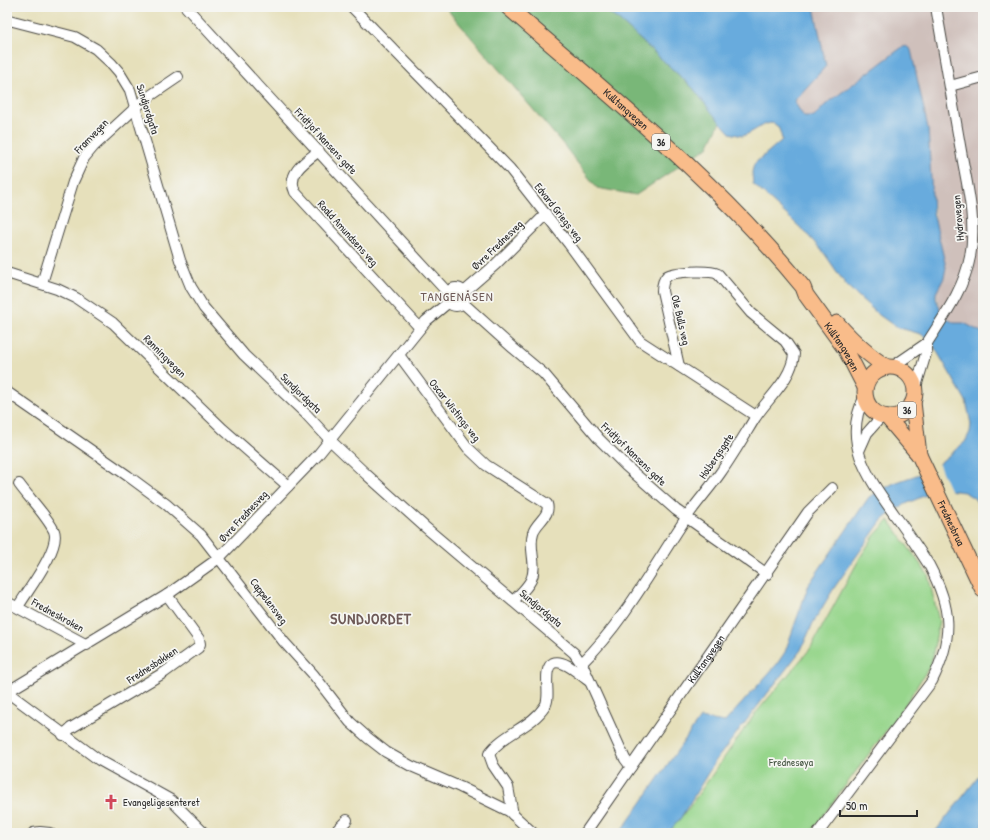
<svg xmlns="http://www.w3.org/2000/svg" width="990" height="840" viewBox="0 0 990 840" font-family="'Patrick Hand',sans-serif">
<rect width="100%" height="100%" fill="#f6f6f2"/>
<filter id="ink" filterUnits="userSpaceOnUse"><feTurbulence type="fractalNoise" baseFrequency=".025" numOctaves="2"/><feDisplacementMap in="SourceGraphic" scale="8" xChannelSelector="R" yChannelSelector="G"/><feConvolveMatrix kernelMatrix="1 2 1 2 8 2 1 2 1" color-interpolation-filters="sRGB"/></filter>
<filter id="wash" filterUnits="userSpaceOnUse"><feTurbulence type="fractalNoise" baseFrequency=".012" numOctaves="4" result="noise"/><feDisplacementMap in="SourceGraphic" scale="16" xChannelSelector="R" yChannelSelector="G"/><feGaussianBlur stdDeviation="0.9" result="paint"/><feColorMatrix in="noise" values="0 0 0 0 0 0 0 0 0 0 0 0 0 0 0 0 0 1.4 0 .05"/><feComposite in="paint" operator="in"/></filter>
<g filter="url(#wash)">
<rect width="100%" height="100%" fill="#e6e0bb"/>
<path fill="#cfc0bb" d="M814 7H983V333L964 323H954L941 312 936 293 944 278 931 188 825 105 814 117H804L795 103 802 90 826 66Z"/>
<path fill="#97d68c" stroke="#61805c" d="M889 520 928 575 939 621 931 664 903 708 810 833H668L688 809 755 714 810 649 861 556 874 536Z"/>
<path fill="#79b778" stroke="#527152" d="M445 7H600L620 21 693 88 720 122 708 147 636 195 597 188 562 143Z"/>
<path fill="#68abdd" stroke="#4a6b84" d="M600 7H814L826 66 796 99 795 103 804 117H814L825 105 901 48 906 46 911 50 928 128 933 212 946 267 944 278 936 293V298L941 312 946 318 954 323H964L983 333V511L974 498 964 492 948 490 933 492 910 502 896 509 882 520 834 588 813 623 801 650 716 760 680 819 668 833H620L700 718 725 722 777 664 785 652 809 584 869 497 894 483 931 470 965 442 970 432 971 424 966 401 932 343 921 334 896 327 879 315 846 285 824 253 804 231 753 184 752 172 754 164 782 140C777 107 758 132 742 136L730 133 713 114 693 88 620 21Z
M983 771V833H934Z"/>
<path fill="#e6e0bb" d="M938 463 951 492 931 496 919 472 930 468Z"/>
</g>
<g filter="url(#ink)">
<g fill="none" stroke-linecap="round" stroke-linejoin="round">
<defs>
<g id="minor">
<path d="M186 7 448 293"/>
<path d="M352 7 510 169 569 244 640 341 756 416"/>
<path d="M9 20 75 37 96 49 112 64 119 72 130 90 180 260 191 287 204 308 244 355 306 414 331 441 367 475 425 527 574 653 583 666 625 759 631 767"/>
<path d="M950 86 983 77"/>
<path d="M319 151C306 161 286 173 295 192L420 328"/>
<path d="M7 273 57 289 76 298 113 323 223 429 288 486"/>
<path d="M42 283 73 182 84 158 94 146 144 100 178 77"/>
<circle cx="456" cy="297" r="9"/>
<path d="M464 292 495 265 546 214"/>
<path d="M463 303 513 348 544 374 599 439 626 466 676 510 767 574"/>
<path d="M927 343C944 316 964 289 970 257 977 222 967 185 961 151 953 103 944 55 936 7"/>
<path d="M399 355 468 448 486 465 547 504C551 516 536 522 533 533 528 548 538 565 531 580 527 588 520 594 513 601"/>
<path d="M892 367 927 343"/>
<path d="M915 390 927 350V343"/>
<path d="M7 392 128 476 166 504 201 535 284 642 313 674 350 722 368 738 386 752 411 766 460 787 509 811 533 833"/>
<path d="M859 451 867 433 882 416"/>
<path d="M7 602 87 645"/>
<path d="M18 607C27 591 61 548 54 531 47 516 29 498 19 484"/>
<path d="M581 664C623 623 654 566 686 518 697 502 710 488 721 472 733 455 744 436 755 418 768 398 792 379 794 354L785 341 751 313 718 274C710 270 674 271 667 276 663 280 662 285 662 291L679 366"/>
<path d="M7 692 167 595 219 558 317 456 426 321 449 302"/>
<path d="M7 692 99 760 171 800 204 833"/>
<path d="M63 735 71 728 165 672 198 648 200 644 199 639 167 595"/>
<path d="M513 815 508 787 493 765 489 754C502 734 532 727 545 706 552 696 541 669 553 663 564 658 581 676 589 681"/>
<path d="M33 833 40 832 50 833"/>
<path d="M334 833 347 820"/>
<path id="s1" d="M585 833 808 512 832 488"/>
<path d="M818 833 932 681C954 637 952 608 929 565 918 548 906 530 894 514 868 477 841 441 865 396"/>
</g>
<g id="highway">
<path id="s2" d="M508 7C610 96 718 182 803 287L806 295 846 350 865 387"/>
<path d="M837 323C852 340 867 355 887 367"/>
<circle cx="890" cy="392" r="25"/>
<path d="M913 402 919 455"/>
<path id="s3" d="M887 417 919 455 983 590"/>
</g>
</defs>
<use href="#minor" stroke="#474641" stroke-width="12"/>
<use href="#highway" stroke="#474641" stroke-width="17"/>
<use href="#minor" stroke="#fff" stroke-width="10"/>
<use href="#highway" stroke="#f9bc8a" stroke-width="15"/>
</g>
</g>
<defs>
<symbol id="church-bare" viewBox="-9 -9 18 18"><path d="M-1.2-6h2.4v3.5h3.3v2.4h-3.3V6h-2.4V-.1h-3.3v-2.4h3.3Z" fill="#d1495b" stroke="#f6f6f2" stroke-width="2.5" paint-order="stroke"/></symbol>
</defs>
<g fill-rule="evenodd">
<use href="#church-bare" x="100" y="791" width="22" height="22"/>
</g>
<g text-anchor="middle" stroke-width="3.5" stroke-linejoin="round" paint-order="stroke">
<g fill="#f6f6f2" stroke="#686867" stroke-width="1">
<rect x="652" y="134" width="18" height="16" rx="3"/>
<rect x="898" y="402" width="18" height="16" rx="3"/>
</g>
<g font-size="10" font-weight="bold" fill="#2b2b2b">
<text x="661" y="146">36</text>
<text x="907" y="414">36</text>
</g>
<g font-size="11" fill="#2b2b2b" stroke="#f6f6f2">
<text transform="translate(148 109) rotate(72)" y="4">Sundjordgata</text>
<text dy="4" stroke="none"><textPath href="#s2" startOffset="156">Kulltangvegen</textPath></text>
<text transform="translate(91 136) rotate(-46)" y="4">Framvegen</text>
<text transform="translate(326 141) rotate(47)" y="4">Fridtjof Nansens gate</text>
<text transform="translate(559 212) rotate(52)" y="4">Edvard Griegs veg</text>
<text transform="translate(958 218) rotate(-95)" y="4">Hydrovegen</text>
<text transform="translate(348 233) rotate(48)" y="4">Roald Amundsens veg</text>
<text transform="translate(497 245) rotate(-44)" y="4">Øvre Frednesveg</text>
<text transform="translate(681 320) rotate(77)" y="4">Ole Bulls veg</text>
<text dy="4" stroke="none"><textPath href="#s2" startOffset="479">Kulltangvegen</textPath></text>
<text transform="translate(165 356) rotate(45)" y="4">Rønningvegen</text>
<text transform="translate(301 393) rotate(44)" y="4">Sundjordgata</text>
<text transform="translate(455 410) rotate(52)" y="4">Oscar Wistings veg</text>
<text transform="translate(634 454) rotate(44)" y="4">Fridtjof Nansens gate</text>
<text transform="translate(716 456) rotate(-56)" y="4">Holbergsgate</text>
<text transform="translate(243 516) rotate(-47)" y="4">Øvre Frednesveg</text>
<text dy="4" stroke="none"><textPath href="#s3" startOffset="125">Frednesbrua</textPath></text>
<text transform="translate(269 601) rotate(53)" y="4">Cappelensveg</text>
<text transform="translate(541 608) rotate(40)" y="4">Sundjordgata</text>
<text transform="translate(58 615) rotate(29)" y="4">Fredneskroken</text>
<text dy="4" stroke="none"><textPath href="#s1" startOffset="212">Kulltangvegen</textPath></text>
<text transform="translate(152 665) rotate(-33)" y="4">Frednesbakken</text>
</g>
<g font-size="11" fill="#465643" stroke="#f6f6f2">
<text x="791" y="766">Frednesøya</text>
</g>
<g font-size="11" fill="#2b2b2b" stroke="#f6f6f2" text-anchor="start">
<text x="123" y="806">Evangeligesenteret</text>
</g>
<g font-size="13" letter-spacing="1" fill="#6e5a57" stroke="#f6f6f2">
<text x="457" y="301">TANGENÅSEN</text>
</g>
<g font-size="15" font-weight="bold" letter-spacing="1" fill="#6e5a57" stroke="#f6f6f2">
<text x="371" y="624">SUNDJORDET</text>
</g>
</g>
<rect width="990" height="840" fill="none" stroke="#f6f6f2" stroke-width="24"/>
<path d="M840 810v6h77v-6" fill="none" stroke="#2b2b2b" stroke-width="2"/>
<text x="846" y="810" font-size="12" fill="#2b2b2b" stroke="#f6f6f2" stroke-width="3" paint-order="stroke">50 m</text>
</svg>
